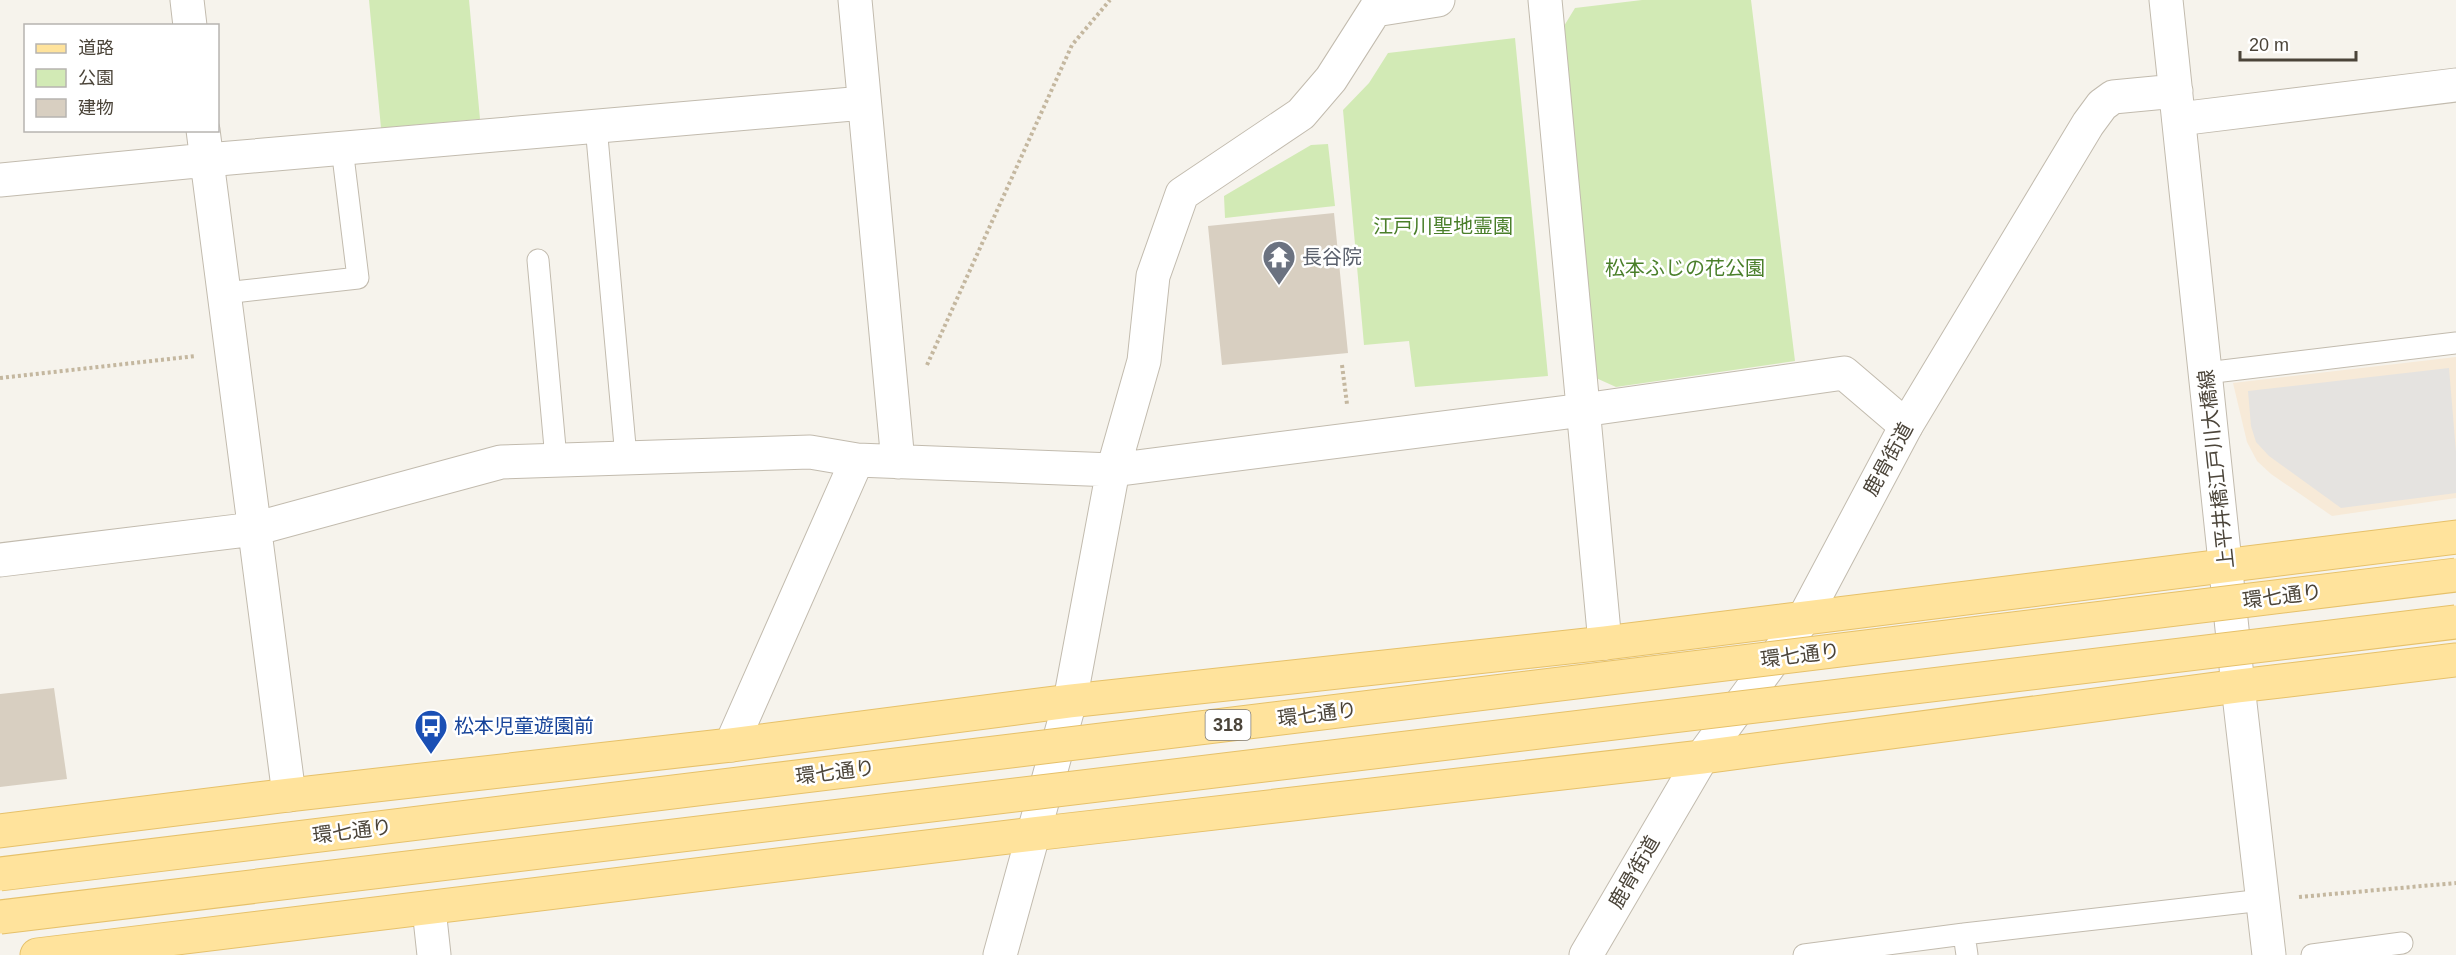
<svg xmlns="http://www.w3.org/2000/svg" width="2456" height="955" viewBox="0 0 2456 955" font-family="Helvetica,'Noto Sans JP',sans-serif">
<rect width="100%" height="100%" fill="#f6f3ec"/>
<path fill="#f7ead8" d="M2456 357V498L2332 516 2271 474 2257 461 2247 442 2233 383Z"/>
<path fill="#d2eab5" d="M369 0H469L480 119 381 128Z
M1642 0H1751L1795 361 1616 387 1596 378 1564 26 1575 8Z
M1515 38 1548 376 1415 387 1409 341 1364 345 1343 110 1369 83 1388 53Z
M1328 144 1335 206 1225 218 1224 196 1311 145Z"/>
<path fill="#e5e3e0" d="M2449 368 2456 452V493L2341 508 2269 456 2256 442 2251 426 2248 391Z"/>
<path fill="#d8cfc1" d="M1334 213 1348 353 1222 365 1208 226Z
M54 688 67 779 0 787V694Z"/>
<g fill="none" stroke-linecap="round" stroke-linejoin="round">
<defs>
<path id="service" d="M596 126 626 457
M538 260 556 459
M225 293 358 278 342 148
M2206 373 2456 343
M1964 934 1967 955
M1804 955 1964 934 2263 900
M2312 955 2402 943"/>
<path id="minor" d="M187 0 190 26
M855 0 898 462
M1545 0 1605 643
M2179 119 2456 85
M203 130 289 795
M0 180 207 160 864 103
M0 560 254 529 501 462 810 452 857 460 1113 470 1583 410 1844 373 1906 426
M731 745 857 460
M429 909 434 955
M1000 955 1070 701 1113 470 1144 361 1153 276 1182 194 1301 114 1331 79 1375 10 1438 0"/>
<path id="tertiary" d="M2166 0 2238 686 2269 955
M1586 955 1702 757 1804 618 1906 426 2088 124 2102 105 2113 97 2176 91"/>
<path id="primary" d="M0 831 289 795 731 745 1070 701 1605 643 2456 537
M37 955 1033 834 1702 757 2238 686 2456 660"/>
</defs>
<use href="#service" stroke="#c2bbae" stroke-width="23"/>
<use href="#minor" stroke="#c2bbae" stroke-width="35"/>
<use href="#tertiary" stroke="#c2bbae" stroke-width="35"/>
<use href="#primary" stroke="#e6c16a" stroke-width="35"/>
<path stroke="#c4b79f" stroke-width="4" stroke-dasharray="3 3" stroke-linecap="butt" d="M927 365 1072 45 1110 0
M1342 365 1347 404
M0 378 196 356
M2299 897 2456 883"/>
<use href="#service" stroke="#fff" stroke-width="21"/>
<use href="#minor" stroke="#fff" stroke-width="33"/>
<use href="#tertiary" stroke="#fff" stroke-width="33"/>
<use href="#primary" stroke="#ffe39c" stroke-width="33"/>
<defs>
<path id="primary-bridge" d="M0 874 2456 575
M0 917 2456 622"/>
</defs>
<use href="#primary-bridge" stroke="#e6c16a" stroke-width="35" stroke-linecap="butt"/>
<use href="#primary-bridge" stroke="#ffe39c" stroke-width="33"/>
</g>
<defs>
<symbol id="temple-pin" viewBox="-11 -11 22 30"><path d="M0 17L-7.5 6A9.5 9.5 0 1 1 7.5 6Z" fill="#6b7280" stroke="#fff"/><path d="M0-6L5-2H3V0L6.5 2.5H4V6H1.5V3h-3V6H-4V2.5H-6.5L-3 0V-2H-5Z" fill="#fff"/></symbol>
<symbol id="bus-pin" viewBox="-11 -11 22 30"><path d="M0 17L-7.5 6A9.5 9.5 0 1 1 7.5 6Z" fill="#1a4fb4" stroke="#fff"/><path d="M-5-6H5V4H4V6H2V4H-2V6H-4V4H-5ZM-3.5-4V0h7V-4ZM-3.5 1.2v1.5H-2V1.2ZM2 1.2v1.5H3.5V1.2Z" fill="#fff"/></symbol>
</defs>
<g fill-rule="evenodd">
<use href="#temple-pin" x="1260" y="238" width="38" height="52"/>
<use href="#bus-pin" x="412" y="707" width="38" height="52"/>
</g>
<g text-anchor="middle" stroke-width="5" stroke-linejoin="round" paint-order="stroke">
<rect fill="#fff" stroke="#817c74" stroke-width="1.5" x="1205.5" y="710" width="45" height="30" rx="4.5"/>
<g font-size="18" font-weight="bold" fill="#4b4439">
<text x="1228" y="731">318</text>
</g>
<g font-size="20" fill="#4a7f2a" stroke="#fff">
<text x="1443" y="233">江戸川聖地霊園</text>
<text x="1685" y="275">松本ふじの花公園</text>
</g>
<g font-size="20" fill="#5b616d" stroke="#fff" text-anchor="start">
<text x="1302" y="264">長谷院</text>
</g>
<g font-size="20" fill="#4b4439" stroke="#fff">
<text transform="translate(1888 459) rotate(-61)" y="7">鹿骨街道</text>
<text transform="translate(2216 469) rotate(-96)" y="7">上平井橋江戸川大橋線</text>
<text transform="translate(2282 596) rotate(-7)" y="7">環七通り</text>
<text transform="translate(1800 655) rotate(-7)" y="7">環七通り</text>
<text transform="translate(1317 714) rotate(-7)" y="7">環七通り</text>
<text transform="translate(835 772) rotate(-7)" y="7">環七通り</text>
<text transform="translate(352 831) rotate(-7)" y="7">環七通り</text>
<text transform="translate(1634 872) rotate(-60)" y="7">鹿骨街道</text>
</g>
<g font-size="20" fill="#164399" stroke="#fff" text-anchor="start">
<text x="454" y="733">松本児童遊園前</text>
</g>
</g>
<rect x="24" y="24" width="195" height="108" fill="#ffffff" stroke="#b7b4b0" stroke-width="1.5"/>
<rect x="36" y="44" width="30" height="9" fill="#ffe39c" stroke="#b7b4b0" stroke-width="1.5"/>
<text x="78" y="54" font-size="18" fill="#4b4439">道路</text>
<rect x="36" y="69" width="30" height="18" fill="#d2eab5" stroke="#b7b4b0" stroke-width="1.5"/>
<text x="78" y="84" font-size="18" fill="#4b4439">公園</text>
<rect x="36" y="99" width="30" height="18" fill="#d8cfc1" stroke="#b7b4b0" stroke-width="1.5"/>
<text x="78" y="114" font-size="18" fill="#4b4439">建物</text>
<path d="M2240 51v9h116v-9" fill="none" stroke="#4b4439" stroke-width="3"/>
<text x="2249" y="51" font-size="18" fill="#4b4439" stroke="#ffffff" stroke-width="4.5" paint-order="stroke">20 m</text>
</svg>
